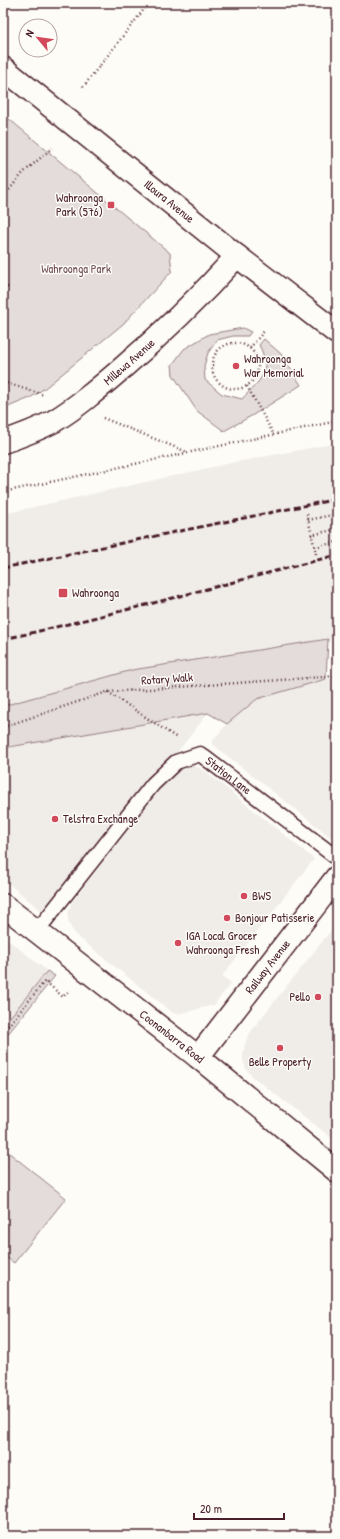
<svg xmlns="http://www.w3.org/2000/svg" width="340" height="1539" viewBox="0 0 340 1539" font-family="'Patrick Hand',sans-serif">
<rect width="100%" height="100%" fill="#fdfcf7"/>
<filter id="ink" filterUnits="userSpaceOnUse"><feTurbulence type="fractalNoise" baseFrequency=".025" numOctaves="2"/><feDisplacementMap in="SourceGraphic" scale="8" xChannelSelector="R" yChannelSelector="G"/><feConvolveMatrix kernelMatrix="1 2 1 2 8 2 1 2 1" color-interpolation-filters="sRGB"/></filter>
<g filter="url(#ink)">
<path fill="#f0ece8" d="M337 443V638L132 670 3 706V514L231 463Z
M326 679H337V831L332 838 211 743 227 724 257 699Z
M208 713 48 916 3 879V748Z
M195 766 205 771 314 859 222 976 231 983 214 1005 178 1014 173 1013 78 937 72 929 68 921V913L72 902 166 782 178 770 187 767Z
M337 923V1142L252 1076 246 1069 243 1061V1053L247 1038 255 1026Z
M3 936 47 971 3 1026Z"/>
<path fill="#e3dcda" stroke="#967e82" d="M3 114 170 253 172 271 123 324 45 388 30 398 3 409Z
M243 328 251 332 248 336H233L217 340 208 353 204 366 205 380 222 394 242 399C260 380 273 372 259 345L264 339 281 354 301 385 253 415 224 431 197 411 173 375 172 365 184 349 209 334Z
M328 639 326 679 257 699 227 724 208 713 3 748V706L132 670Z
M47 971 55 976 3 1040V1026Z
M3 1148 66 1198 14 1263 3 1255Z"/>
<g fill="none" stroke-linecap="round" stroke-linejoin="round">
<defs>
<g id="lane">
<path id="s1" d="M37 931 153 784 176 762 200 754 337 858"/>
</g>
<g id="street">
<path id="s2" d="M3 68 237 256"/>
<path id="s3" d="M3 905 198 1057 337 1171"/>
<path id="s4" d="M198 1057 337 877"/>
</g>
<g id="secondary">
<path id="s5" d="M3 442C21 436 37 430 54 421 77 407 98 389 119 371 161 335 200 297 237 256L337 333"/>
</g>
</defs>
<use href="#lane" stroke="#4a1f2b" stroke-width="17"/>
<use href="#street" stroke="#4a1f2b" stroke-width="25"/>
<use href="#secondary" stroke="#4a1f2b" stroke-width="25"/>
<path stroke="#4a1f2b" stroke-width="2.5" stroke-dasharray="1 3" stroke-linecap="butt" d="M83 87 149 3
M3 195 9 190 23 173 52 148
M3 286 7 287 3 295
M212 366a23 23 0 1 1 46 0a23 23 0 1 1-46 0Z
M250 348 265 330
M3 382 44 395
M247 386 274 435
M103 418 187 452
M3 492 337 421
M307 514 316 554
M308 520 337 514
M311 535 337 529
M315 547 337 542
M108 692 177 738
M3 727 107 692 337 676
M3 1032 45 981 63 997 69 990"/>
<use href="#lane" stroke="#fdfcf7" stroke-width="14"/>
<use href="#street" stroke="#fdfcf7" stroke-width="22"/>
<use href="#secondary" stroke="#fdfcf7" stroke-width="22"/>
<path stroke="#4a1f2b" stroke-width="3" stroke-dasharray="6 3" stroke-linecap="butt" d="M3 568 141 539 337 499
M3 639 27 634 142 606 337 555"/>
</g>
</g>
<g fill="#d1495b" stroke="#fdfcf7" stroke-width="1.5">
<rect x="107" y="201" width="8" height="8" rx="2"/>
<circle cx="236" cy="366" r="4"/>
<rect x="58" y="588" width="10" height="10" rx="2"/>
<circle cx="55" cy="819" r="4"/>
<circle cx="244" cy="896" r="4"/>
<circle cx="227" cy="918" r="4"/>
<circle cx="178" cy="943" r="4"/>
<circle cx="318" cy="997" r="4"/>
<circle cx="280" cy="1048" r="4"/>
</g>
<g text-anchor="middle" stroke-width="3" stroke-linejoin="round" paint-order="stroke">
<g font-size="12" fill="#4a1f2b" stroke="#fdfcf7" text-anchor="start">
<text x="103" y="202" text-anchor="end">Wahroonga<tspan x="103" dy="14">Park (576)</tspan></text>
<text x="244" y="363">Wahroonga<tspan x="244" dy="14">War Memorial</tspan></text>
<text x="72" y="597">Wahroonga</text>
<text x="63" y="823">Telstra Exchange</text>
<text x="252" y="900">BWS</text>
<text x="235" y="922">Bonjour Patisserie</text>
<text x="186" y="940">IGA Local Grocer<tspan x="186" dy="14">Wahroonga Fresh</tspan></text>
<text x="310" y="1001" text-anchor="end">Pello</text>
<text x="280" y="1066" text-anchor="middle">Belle Property</text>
</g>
<g font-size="12" fill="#4a1f2b" stroke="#fdfcf7">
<text dy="4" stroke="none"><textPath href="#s2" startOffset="213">Illoura Avenue</textPath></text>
<text dy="4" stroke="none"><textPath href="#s5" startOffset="151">Millewa Avenue</textPath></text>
<text transform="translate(167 679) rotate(-4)" y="4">Rotary Walk</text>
<text dy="4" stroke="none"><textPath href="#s1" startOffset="280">Station Lane</textPath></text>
<text dy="4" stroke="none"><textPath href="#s4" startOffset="114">Railway Avenue</textPath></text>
<text dy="4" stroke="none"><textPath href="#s3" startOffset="214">Coonanbarra Road</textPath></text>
</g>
<g font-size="12" fill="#704e57" stroke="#fdfcf7">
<text x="76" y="273">Wahroonga Park</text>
</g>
</g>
<rect width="340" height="1539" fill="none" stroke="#fdfcf7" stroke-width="16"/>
<rect x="8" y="8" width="324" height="1523" fill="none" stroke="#4a1f2b" stroke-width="1.5" filter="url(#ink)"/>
<g transform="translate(38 38) rotate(299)"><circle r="19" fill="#fdfcf7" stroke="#b5a4a5"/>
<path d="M0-3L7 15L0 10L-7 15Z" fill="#d1495b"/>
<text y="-6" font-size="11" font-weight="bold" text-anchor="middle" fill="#4a1f2b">N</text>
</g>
<path d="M194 1513v6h90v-6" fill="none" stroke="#4a1f2b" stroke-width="2"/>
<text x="200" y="1513" font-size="12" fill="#4a1f2b" stroke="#fdfcf7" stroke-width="3" paint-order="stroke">20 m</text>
</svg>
